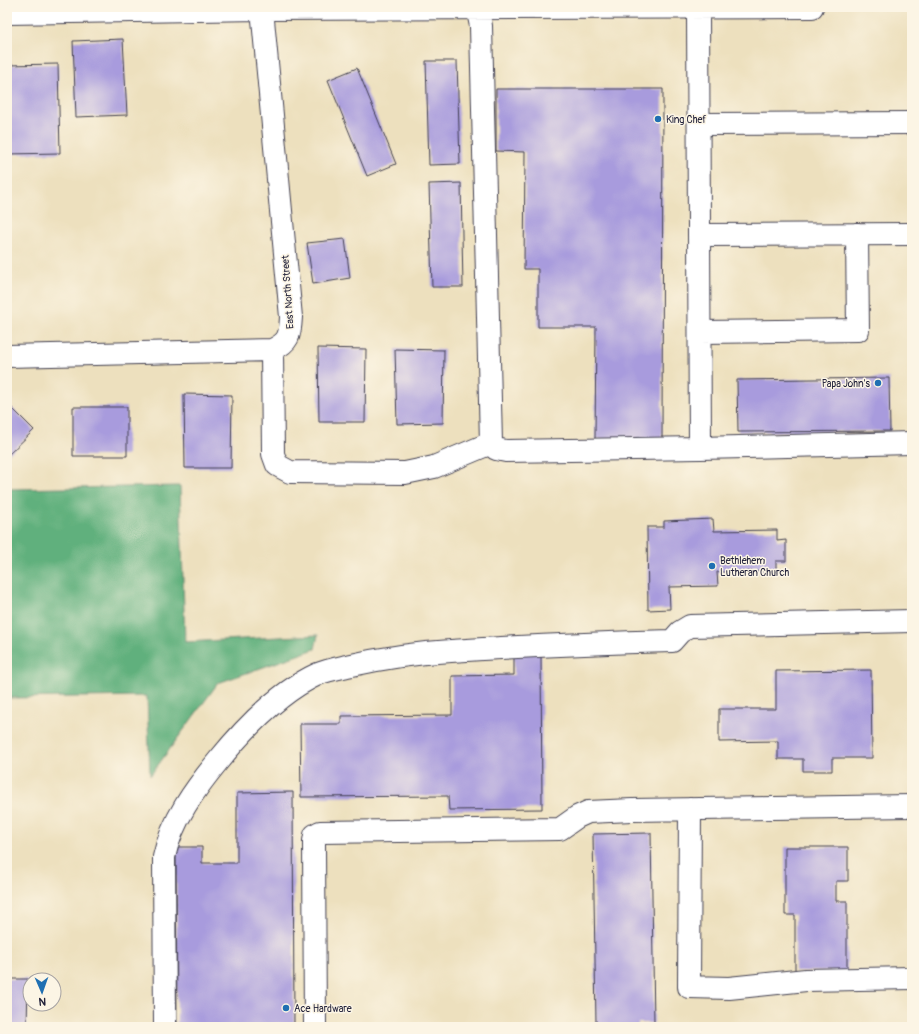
<svg xmlns="http://www.w3.org/2000/svg" width="919" height="1034" viewBox="0 0 919 1034" font-family="Pangolin,sans-serif">
<rect width="100%" height="100%" fill="#fcf5e5"/>
<filter id="ink" filterUnits="userSpaceOnUse"><feTurbulence type="fractalNoise" baseFrequency=".025" numOctaves="2"/><feDisplacementMap in="SourceGraphic" scale="8" xChannelSelector="R" yChannelSelector="G"/><feConvolveMatrix kernelMatrix="1 2 1 2 8 2 1 2 1" color-interpolation-filters="sRGB"/></filter>
<filter id="wash" filterUnits="userSpaceOnUse"><feTurbulence type="fractalNoise" baseFrequency=".012" numOctaves="4" result="noise"/><feDisplacementMap in="SourceGraphic" scale="16" xChannelSelector="R" yChannelSelector="G"/><feGaussianBlur stdDeviation="0.9" result="paint"/><feColorMatrix in="noise" values="0 0 0 0 0 0 0 0 0 0 0 0 0 0 0 0 0 1.4 0 .05"/><feComposite in="paint" operator="in"/></filter>
<g filter="url(#wash)">
<rect width="100%" height="100%" fill="#ede0be"/>
<path fill="#60b07d" stroke="#41695c" d="M180 486 185 642 318 635 315 649 218 683 150 776 147 696 7 698V489Z"/>
<g id="blocks">
<path fill="#a89bdd" d="M123 39 127 115 76 117 73 41Z
M426 61H457L460 164 429 165Z
M58 64 60 153 7 154V65Z
M357 68 396 164 367 176 328 80Z
M496 89H663L662 440 595 439 596 327H538V269H524L525 152 496 151Z
M461 183 463 287H432L429 184Z
M345 239 350 278 313 284 307 243Z
M318 348 366 349 365 422H319Z
M395 349 444 350 443 423 397 424Z
M889 378 890 431 738 432 737 380Z
M184 394 232 395 231 468H185Z
M7 403 34 430 7 456Z
M73 407H127V456H73Z
M713 519 714 531 777 530V541L786 540V561H776V571L717 572 718 586 669 587 670 609 648 610 647 527H664V521Z
M514 653H541L542 809 449 810 448 796 301 797 300 724H341V716L452 715V676L514 675Z
M871 670 872 758H832V771H803V759H778V741L719 742V709H776V671Z
M293 792 294 1027H177L176 847H202V863H237V793Z
M651 833 654 1023H638V1027H590V1024L596 1023 593 834Z
M785 847H848V881H836V901H847V972L795 971V915H785Z
M7 979H28L27 1027H7Z"/>
</g>
</g>
<g filter="url(#ink)">
<use href="#blocks" fill-opacity="0" stroke="#403e4f" stroke-width="1"/>
<g fill="none" stroke-linecap="round" stroke-linejoin="round">
<defs>
<path id="minor" d="M477 7 481 26 491 443 496 449 506 451 700 448
M698 9 700 448 912 443
M7 13 262 9 812 7
M699 124 912 123
M699 235 912 234
M700 332 858 330 857 234
M272 350 273 454 277 465 290 472 405 473 434 467 491 443
M7 356 272 350C289 342 290 336 291 317L262 9
M690 809 689 987 729 988 806 980 912 978
M165 1027 164 857C172 820 195 789 218 761 244 729 281 691 318 674 327 670 338 668 347 666 382 658 416 653 451 651 525 646 598 643 672 641L680 632 690 626 912 621
M315 1027 314 841 315 835 320 832 560 829 577 817 588 812 632 810 912 806"/>
</defs>
<use href="#minor" stroke="#403e4f" stroke-width="24"/>
<use href="#minor" stroke="#fff" stroke-width="22"/>
</g>
</g>
<g fill="#1f6fb2" stroke="#fcf5e5" stroke-width="1.5">
<circle cx="658" cy="119" r="4"/>
<circle cx="878" cy="383" r="4"/>
<circle cx="712" cy="566" r="4"/>
<circle cx="286" cy="1008" r="4"/>
</g>
<g text-anchor="middle" stroke-width="3" stroke-linejoin="round" paint-order="stroke">
<g font-size="10" fill="#22223b" stroke="#fcf5e5" text-anchor="start">
<text x="666" y="123">King Chef</text>
<text x="870" y="387" text-anchor="end">Papa John's</text>
<text x="720" y="564">Bethlehem<tspan x="720" dy="12">Lutheran Church</tspan></text>
<text x="294" y="1012">Ace Hardware</text>
</g>
<g font-size="10" fill="#22223b" stroke="#fcf5e5">
<text transform="translate(287 292) rotate(-94)" y="4">East North Street</text>
</g>
</g>
<rect width="919" height="1034" fill="none" stroke="#fcf5e5" stroke-width="24"/>
<g transform="translate(42 992) rotate(178)"><circle r="19" fill="#fcf5e5" stroke="#a5a1a1"/>
<path d="M0-3L7 15L0 10L-7 15Z" fill="#1f6fb2"/>
<text y="-6" font-size="11" font-weight="bold" text-anchor="middle" fill="#22223b">N</text>
</g>
</svg>
